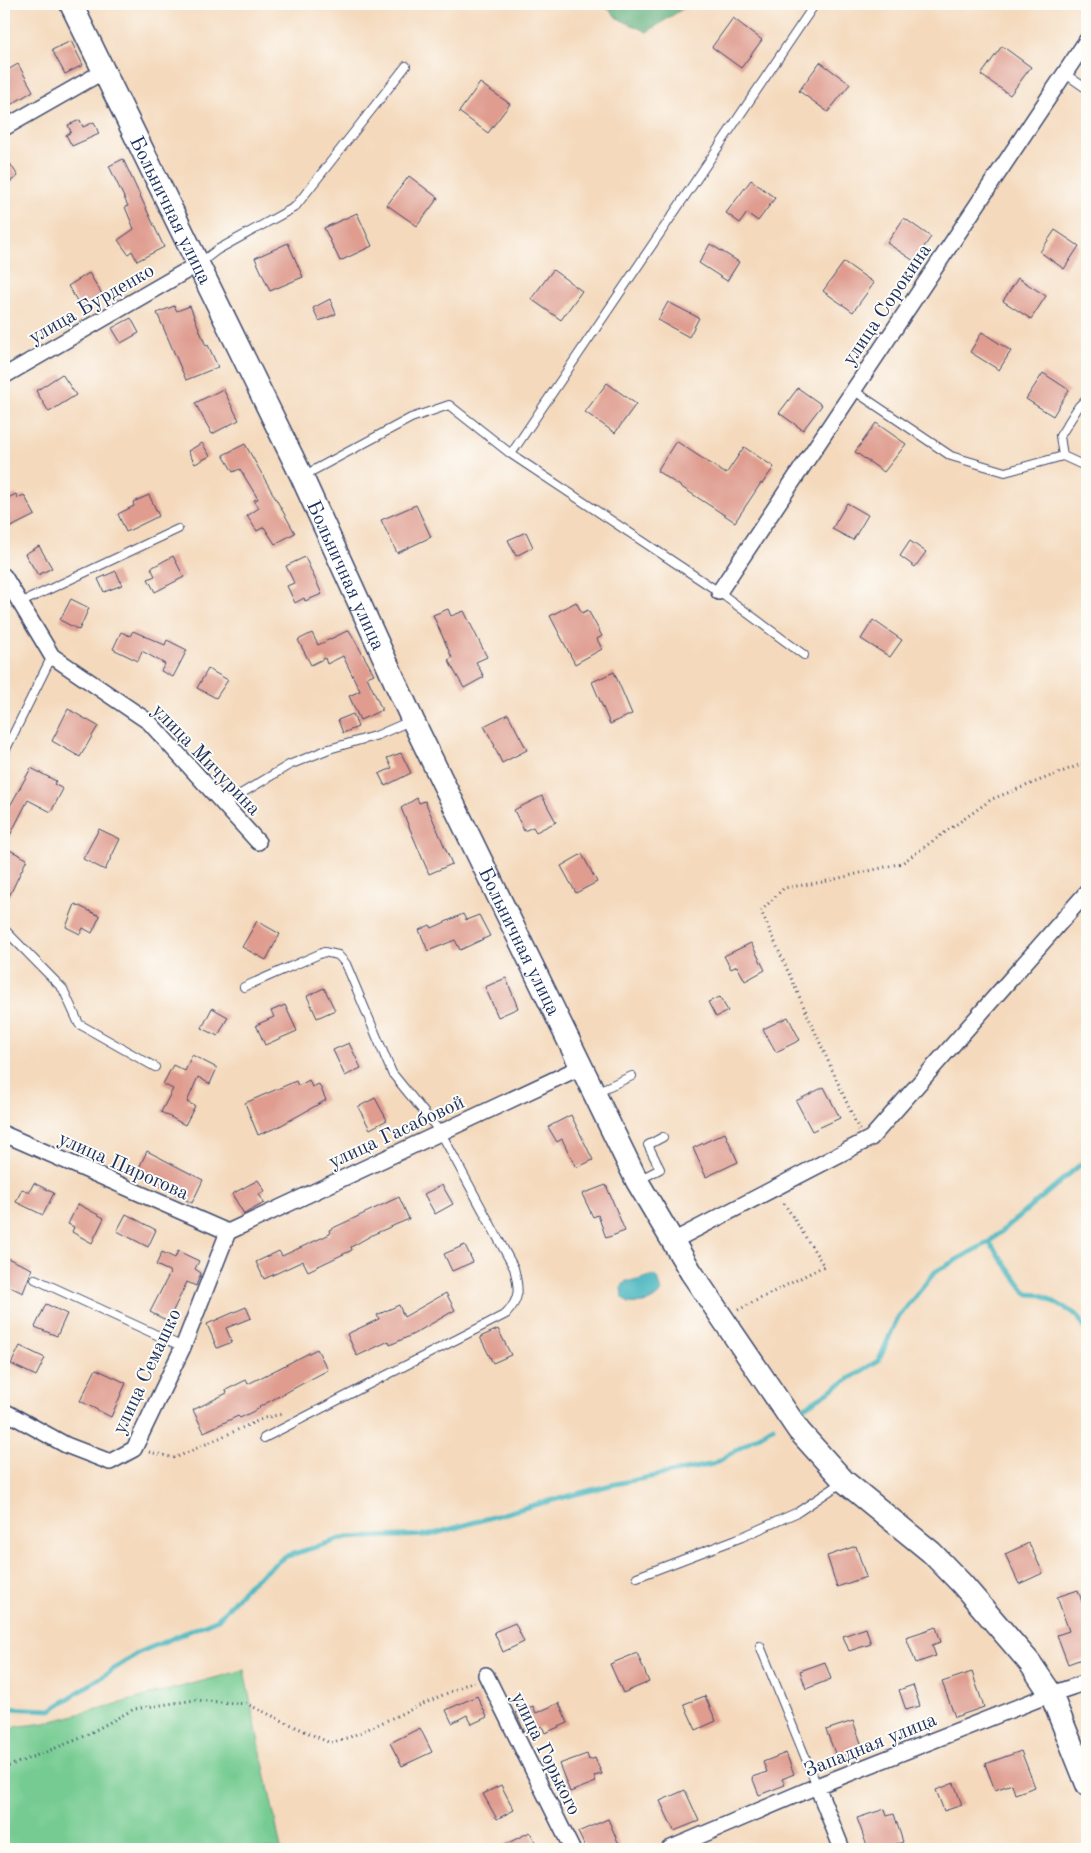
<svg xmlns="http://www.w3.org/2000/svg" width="1091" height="1853" viewBox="0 0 1091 1853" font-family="'Old Standard TT',serif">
<rect width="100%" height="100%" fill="#fdfcf7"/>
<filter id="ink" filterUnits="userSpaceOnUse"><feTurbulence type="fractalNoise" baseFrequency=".02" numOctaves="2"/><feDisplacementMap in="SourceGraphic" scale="10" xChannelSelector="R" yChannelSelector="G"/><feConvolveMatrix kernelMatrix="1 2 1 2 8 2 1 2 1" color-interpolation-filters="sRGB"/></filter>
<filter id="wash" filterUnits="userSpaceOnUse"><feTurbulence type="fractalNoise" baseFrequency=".0096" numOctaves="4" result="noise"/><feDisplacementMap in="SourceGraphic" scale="20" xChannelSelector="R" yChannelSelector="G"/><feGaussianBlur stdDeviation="1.12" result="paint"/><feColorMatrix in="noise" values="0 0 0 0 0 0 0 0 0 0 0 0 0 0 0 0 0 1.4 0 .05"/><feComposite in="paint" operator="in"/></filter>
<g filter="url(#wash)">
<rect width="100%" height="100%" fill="#f4d9bc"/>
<path fill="#74cb91" stroke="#487d78" d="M244 1670 281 1849H4V1728L45 1723Z"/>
<path fill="#5faf7b" stroke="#3d6f6c" d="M604 4H690L647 32 617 18Z"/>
<path fill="#46b5be" stroke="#30728e" d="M654 1275 657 1278 661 1292C651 1304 642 1304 628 1303L622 1296 621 1287 626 1281H634Z"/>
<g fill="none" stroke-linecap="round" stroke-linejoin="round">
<path stroke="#46b5be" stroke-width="5" d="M989 1242 1027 1294 1042 1295 1077 1315 1087 1332
M795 1413 879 1360 897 1319 935 1272 989 1242 1087 1159
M4 1708 51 1710 140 1652 218 1619 248 1585 284 1557 344 1538 430 1535 534 1505 611 1485 714 1464 773 1427"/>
</g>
<g id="blocks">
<path fill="#df9c8f" d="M733 18 762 40 741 68 712 47Z
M71 41 83 65 65 74 52 50Z
M1002 46 1031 67 1010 95 981 75Z
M820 62 850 84 828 112 799 91Z
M18 64 33 91 4 109V72Z
M480 83 510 104 488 133 459 112Z
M80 120 83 127 94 122 99 134 72 146 66 135 71 132 68 125Z
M4 154 18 176 4 186Z
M123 159 164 247 137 261 132 251 128 254 118 240 134 229 125 207 128 206 109 166Z
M409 176 438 198 417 226 387 205Z
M751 180 775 198 758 221 747 213 740 223 726 213Z
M357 213 372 246 340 261 324 228Z
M904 218 931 237 914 261 887 243Z
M1055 230 1079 246 1064 269 1040 252Z
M288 243 303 277 270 291 255 258Z
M710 244 739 262 727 281 699 263Z
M844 262 874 283 853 312 823 291Z
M553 270 582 291 561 320 531 299Z
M89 273 102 294 81 307 68 286Z
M1018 278 1046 296 1031 319 1003 301Z
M330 299 336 314 319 321 313 308Z
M668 302 699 318 689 337 658 320Z
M174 306 177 311 190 306 206 346 208 345 218 367 186 380 157 313Z
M131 318 139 333 121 343 112 328Z
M982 332 1011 351 999 370 970 352Z
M1043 373 1069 390 1053 416 1026 399Z
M62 374 76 395 49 412 36 391Z
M607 383 636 404 615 433 585 412Z
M798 388 822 405 803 430 779 413Z
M223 389 239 420 212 434 195 403Z
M876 423 906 444 884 472 855 452Z
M676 441 726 474 744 447 774 467 762 484 761 483 735 522 657 471Z
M202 443 210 456 195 464 188 451Z
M245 444 295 533 275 544 264 527 257 531 247 516 259 508 254 500 258 499 240 469 233 472 223 455Z
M16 494 18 498 24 495 35 515 9 528 4 518V500Z
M149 495 159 516 126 532 118 514 134 506 133 502Z
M847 503 868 515 853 540 832 529Z
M416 505 431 537 397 553 381 520Z
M526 532 533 547 516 556 508 540Z
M910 541 926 552 915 567 900 556Z
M39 546 52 568 38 575 25 554Z
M173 556 184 577 155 592 148 579 155 576 151 568Z
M305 557 322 594 305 601 304 598 295 603 287 586 294 583 286 566Z
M116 571 122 585 104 592 98 579Z
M71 599 89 608 79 630 60 620Z
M576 602 582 613 588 610 602 636 597 639 602 649 575 664 550 616Z
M448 609 451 616 464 611 487 657 476 662 484 677 464 688 448 660 452 658 433 615Z
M873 620 902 640 890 657 861 639Z
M349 630 374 674 367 677 382 710 360 720 349 696 360 691 343 656 327 664 325 658 311 665 298 640 312 633 318 645Z
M133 631 165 645 167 640 187 650 173 677 161 671 165 664 142 651 138 661 113 649 121 632 130 636Z
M208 669 228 680 216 698 197 688Z
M614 672 632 714 610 724 592 682Z
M68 709 98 726 80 757 52 741Z
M353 714 358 727 343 733 338 720Z
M508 714 527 750 502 763 494 746H495L484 726Z
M401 753 411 773 385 786 379 774 392 768 387 758Z
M31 768 56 781 54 784 63 789 51 812 28 800 4 847 27 859 4 907V803L10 806Z
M542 796 556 822 536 832 533 827 524 831 514 810Z
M417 798 419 803 425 801 452 864 429 874 401 808Z
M99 829 120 839 105 870 83 859Z
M582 854 597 882 576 893 561 866Z
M75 904 100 916 92 933 83 928 80 934 66 927Z
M463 914 466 920 479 915 490 936 460 950 455 940 428 951 419 930 430 925 432 928Z
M257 921 280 934 266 960 242 947Z
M751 943 765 970 745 981 737 966 731 969 724 956Z
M506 978 518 1008 498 1017 485 987Z
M324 988 335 1010 317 1018 307 996Z
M720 997 728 1011 716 1017 708 1002Z
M285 1005 297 1031 265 1045 256 1025 274 1017 271 1011Z
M212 1008 228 1017 218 1036 202 1028Z
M788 1017 800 1040 776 1052 763 1029Z
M349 1043 361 1068 345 1076 333 1050Z
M192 1055 217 1068 210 1084 198 1077 187 1102 195 1106 185 1125 161 1112 173 1089 163 1084 173 1065 185 1071Z
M309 1080 312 1087 319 1084 326 1100 278 1127 258 1135 245 1103 296 1081 298 1086Z
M824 1087 840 1118 812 1131 796 1101Z
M375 1098 387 1120 370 1129 358 1107Z
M571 1115 593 1160 576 1168 562 1139 557 1142 548 1127Z
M725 1133 738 1162 706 1177 693 1148Z
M147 1151 203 1180 192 1203 136 1174Z
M258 1180 265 1191 259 1194 264 1203 244 1214 232 1194Z
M34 1183 54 1193 43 1215 16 1202 22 1189 29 1192Z
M442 1185 453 1204 435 1214 424 1194Z
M606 1185 625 1231 606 1238 598 1215 593 1217 582 1194Z
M399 1197 409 1219 374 1234 351 1247 352 1250 308 1271 303 1261 264 1279 256 1262 279 1251 282 1256 330 1234 329 1230Z
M78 1204 104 1218 92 1243 72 1232 74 1227 68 1224Z
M126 1214 156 1230 148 1247 117 1231Z
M465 1245 473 1262 452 1271 444 1254Z
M178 1251 199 1261 195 1269 201 1273 196 1286 187 1282 168 1321 150 1312 170 1273 169 1271 156 1265 162 1252 175 1258Z
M7 1258 32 1269 23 1293 4 1284V1265Z
M446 1293 455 1310 412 1335 390 1345 389 1341 357 1356 347 1334 379 1319 377 1315 399 1305 404 1317Z
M46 1304 67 1314 57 1336 35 1327Z
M246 1307 251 1318 226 1328 232 1342 217 1348 207 1324Z
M498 1329 511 1355 493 1363 480 1337Z
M20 1346 45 1358 36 1376 11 1364Z
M317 1349 328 1370 259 1407 260 1408 240 1418 238 1416 204 1432 193 1410 227 1393 226 1390 246 1380 248 1384Z
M96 1369 126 1383 111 1417 80 1401Z
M1029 1543 1043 1573 1019 1584 1005 1554Z
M856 1546 866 1577 837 1587 827 1556Z
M1078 1590 1087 1616V1657L1068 1664 1057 1635 1069 1631 1057 1597Z
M515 1623 524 1642 503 1652 494 1632Z
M936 1627 941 1642 932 1645 936 1656 916 1663 906 1637Z
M866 1628 871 1644 849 1651 843 1636Z
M637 1653 649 1682 623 1693 610 1664Z
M825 1662 831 1679 806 1689 800 1671Z
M972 1672 984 1707 955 1717 942 1682Z
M913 1685 920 1706 906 1710 899 1690Z
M477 1696 487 1717 472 1724 467 1715 452 1723 446 1710Z
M705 1696 716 1721 696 1730 684 1704Z
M559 1703 568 1723 545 1733 542 1726 525 1733 516 1713 533 1706 536 1713Z
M853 1721 864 1751 838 1761 826 1730Z
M420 1728 432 1752 402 1766 390 1743Z
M1021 1751 1035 1787 1015 1794 1012 1784 995 1790 985 1764Z
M786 1753 794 1774 782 1779 785 1785 759 1795 752 1777 767 1772 763 1762Z
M587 1754 589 1760 595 1758 602 1774 594 1776 596 1782 570 1792 559 1764Z
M954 1783 962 1805 944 1811 936 1790Z
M501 1785 514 1810 497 1819 483 1794Z
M685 1790 699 1821 674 1831 660 1801Z
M885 1809 887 1816 894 1814 903 1842 881 1849H868L857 1818Z
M608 1819 621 1849H586L578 1832Z
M530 1832 539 1849H496Z"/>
</g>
</g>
<g filter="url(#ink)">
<use href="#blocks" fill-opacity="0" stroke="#3c486c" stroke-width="1"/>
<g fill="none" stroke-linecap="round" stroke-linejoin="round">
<defs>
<path id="lane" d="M1064 73 1087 89
M200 263 217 250 295 207 406 66
M853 390 951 456 1005 472 1063 456
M1087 398 1079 406 1060 436 1063 456 1087 467
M511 454 815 4
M303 476 411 418 449 405 511 454 719 592 804 655
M20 603 178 529
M4 753 52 656
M224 804 289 765 329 749 378 735 410 721
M4 929 63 989 79 1024 155 1067
M244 987 324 952 338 955 346 964 392 1073 441 1133 514 1268C519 1288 521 1298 506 1314L264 1438
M596 1092 632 1076
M639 1180 660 1169 648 1145 663 1137
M35 1279 183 1347
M637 1577 742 1537 798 1512 843 1482
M760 1646 817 1786"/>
<path id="street" d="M4 128 104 71
M4 376 198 264
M4 576 52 656 149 722 258 842
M719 592 1087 40
M4 1134 228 1232
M228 1232 581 1067
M673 1241 871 1138 1087 892
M4 1411 66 1445 110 1462 134 1449 183 1347 228 1232
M486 1675 572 1849
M817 1786 842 1849
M669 1849 817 1786 1051 1694 1087 1682"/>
<g id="secondary">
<path id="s1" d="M71 4 302 477 413 721 637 1181 691 1272 799 1431 844 1481 931 1552 962 1584 1030 1663 1051 1694 1087 1784"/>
</g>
</defs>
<use href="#lane" stroke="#3c486c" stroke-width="10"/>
<use href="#street" stroke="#3c486c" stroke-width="18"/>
<use href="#secondary" stroke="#3c486c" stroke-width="25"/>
<path stroke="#3c486c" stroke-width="3" stroke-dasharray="1 4" stroke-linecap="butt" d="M859 1130 761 911 784 888 823 882 902 863 992 799 1087 762
M738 1310 824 1266 782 1200
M149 1452 175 1458 264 1418 283 1414
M4 1768 81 1738 134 1709 195 1700 247 1704 330 1743 350 1737 474 1681"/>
<use href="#lane" stroke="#fff" stroke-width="8"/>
<use href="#street" stroke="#fff" stroke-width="15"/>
<use href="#secondary" stroke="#fff" stroke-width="22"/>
</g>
</g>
<g text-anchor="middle" stroke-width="4" stroke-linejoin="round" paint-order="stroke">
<g font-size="20" fill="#1b2f5e" stroke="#fdfcf7">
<text dy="7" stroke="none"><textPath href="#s1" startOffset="229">Больничная улица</textPath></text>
<text transform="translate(91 303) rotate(-30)" y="7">улица Бурденко</text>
<text transform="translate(886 304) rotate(-56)" y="7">улица Сорокина</text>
<text dy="7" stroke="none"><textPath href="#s1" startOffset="634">Больничная улица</textPath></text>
<text transform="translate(207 759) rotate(46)" y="7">улица Мичурина</text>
<text dy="7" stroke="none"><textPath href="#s1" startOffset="1039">Больничная улица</textPath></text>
<text transform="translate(396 1131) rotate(-25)" y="7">улица Гасабовой</text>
<text transform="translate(124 1165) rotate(24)" y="7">улица Пирогова</text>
<text transform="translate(146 1371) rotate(-65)" y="7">улица Семашко</text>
<text transform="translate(870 1744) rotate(-22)" y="7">Западная улица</text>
<text transform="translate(547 1753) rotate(64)" y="7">улица Горького</text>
</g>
</g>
<rect width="1091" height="1853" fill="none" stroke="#fdfcf7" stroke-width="20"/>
</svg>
